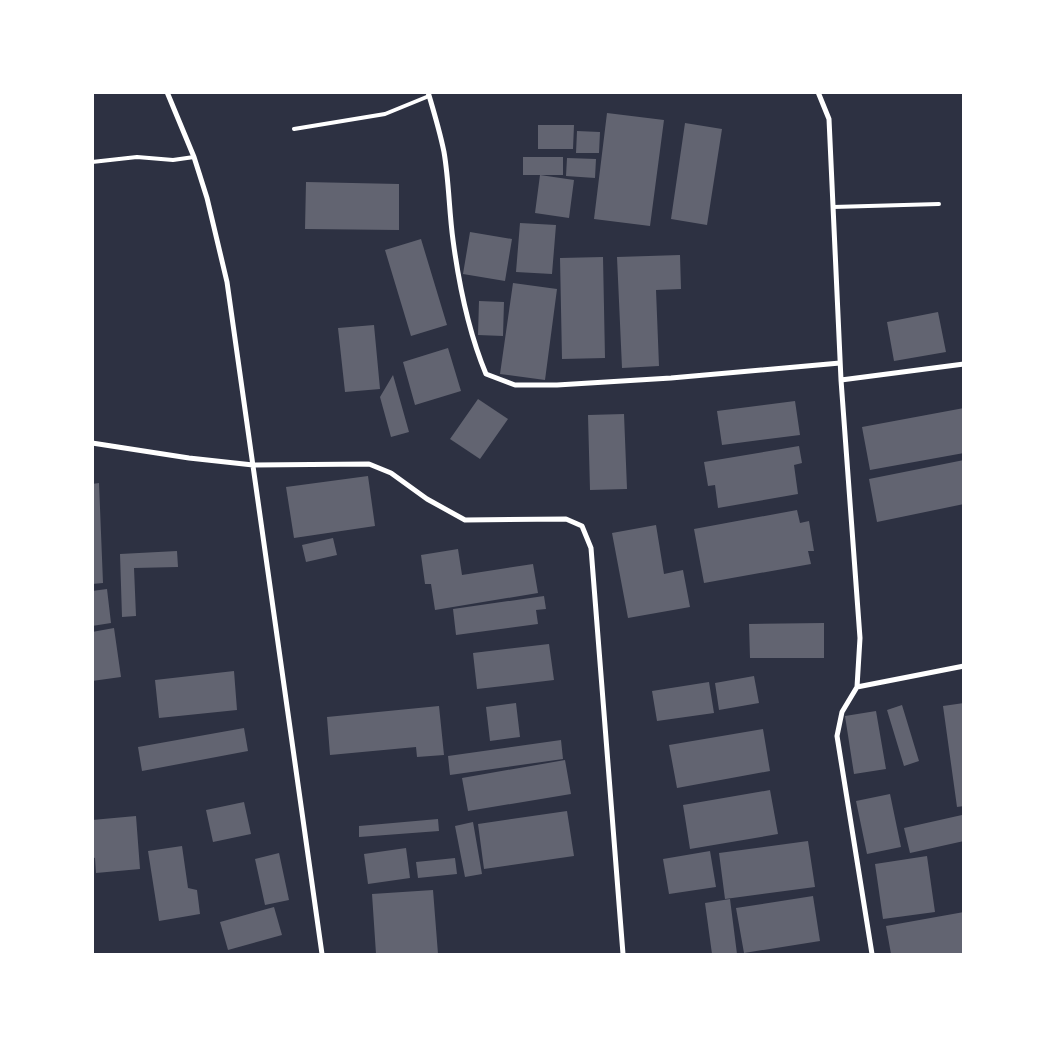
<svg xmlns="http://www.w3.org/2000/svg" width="1056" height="1047" viewBox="0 0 1056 1047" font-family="'Work Sans',sans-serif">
<rect width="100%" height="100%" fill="#2d3142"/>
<path fill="#626471" d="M607 113 664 120 650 226 594 219Z
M685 123 722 129 707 225 671 219Z
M538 125H574L573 149H538Z
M577 131 600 132 599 153H576Z
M523 157H563V175H523Z
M567 158 596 159 595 178 566 176Z
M540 175 574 180 569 218 535 213Z
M306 182 399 184V230L305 229Z
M520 223 556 225 552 274 516 272Z
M470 232 512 239 505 281 463 274Z
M421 239 447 325 411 336 385 250Z
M680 255 681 289 656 290 659 366 622 368 617 257Z
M603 257 605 358 562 359 560 258Z
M513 283 557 289 545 380 500 374Z
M479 301 504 302 503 336 478 335Z
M938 312 946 352 894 361 887 322Z
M374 325 380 389 345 392 338 328Z
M448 348 461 391 415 405 403 362Z
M393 375 409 432 391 437 380 397Z
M478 399 508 419 480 459 450 439Z
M795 401 800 435 722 445 717 411Z
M964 408V453L870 470 862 427Z
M624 414 627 489 590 490 588 415Z
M799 446 802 463 794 465 798 494 718 508 715 485 708 486 704 462Z
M964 460V504L877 522 869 479Z
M368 476 375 526 294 538 286 487Z
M99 483 103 583 92 584V484Z
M797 510 800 523 809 521 814 551H808L811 564 704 583 694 529Z
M656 525 664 574 683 570 690 607 628 618 612 533Z
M333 538 337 555 306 562 302 545Z
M458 549 462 575 533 564 538 593 435 610 431 584H425L421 555Z
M177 551 178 567 134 568 136 616 122 617 120 554Z
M107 589 111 623 92 626V591Z
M544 596 546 609 536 610 538 624 456 635 453 609Z
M824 623V658H750L749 624Z
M114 628 121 677 92 681V632Z
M549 644 554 680 477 689 473 653Z
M234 671 237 710 159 718 155 680Z
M754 676 759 703 719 710 715 683Z
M709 682 714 713 657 721 652 691Z
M516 703 520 737 490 741 486 707Z
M964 703V806L957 807 943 706Z
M902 705 919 761 904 766 887 710Z
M439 706 444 755 417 757 416 747 330 755 327 717Z
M876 711 886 769 854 774 845 716Z
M244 728 248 751 142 771 138 747Z
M763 729 770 771 677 788 669 745Z
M561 740 563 759 450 775 448 756Z
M565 760 571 794 468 811 462 778Z
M770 790 778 834 690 849 683 805Z
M890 794 901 847 867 854 856 801Z
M244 802 251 834 213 842 206 810Z
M567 811 574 856 484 869 478 824Z
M962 815 964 841 910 853 904 828Z
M136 816 140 869 96 873 95 858 92 857V820Z
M438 819 439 831 359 837V826Z
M473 822 482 874 465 877 455 826Z
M808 841 815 887 725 899 719 853Z
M182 846 188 888 197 890 200 914 159 921 148 851Z
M406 848 410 878 368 884 364 854Z
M710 851 716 887 669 894 663 859Z
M279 853 289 900 265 905 255 859Z
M927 856 935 912 883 919 875 864Z
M455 858 457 874 418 878 416 862Z
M433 890 438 954H376L372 894Z
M813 896 820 941 744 953 736 908Z
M730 899 737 954H712L705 903Z
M274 907 282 935 228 950 220 922Z
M964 912V954H891L886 926Z"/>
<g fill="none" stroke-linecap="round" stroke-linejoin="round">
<path stroke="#fff" stroke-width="4" d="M294 129 385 114 429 96
M92 162 137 157 173 160 194 157
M833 207 939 204"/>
<path stroke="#fff" stroke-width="5" d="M167 92 194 157 207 198 227 282 322 954
M428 92C434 112 440 132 444 152 449 181 449 211 453 240 459 285 468 331 486 374L515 385H557L671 378 840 363
M818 92 829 119 841 380 860 638 857 687 842 712 837 736 872 954
M841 380 964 364
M92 443 189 458 253 465 369 464 391 473 427 499 465 520 566 519 582 526 591 548 623 954
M857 687 964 666"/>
</g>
<rect width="1056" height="1047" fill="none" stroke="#ffffff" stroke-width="188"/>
</svg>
